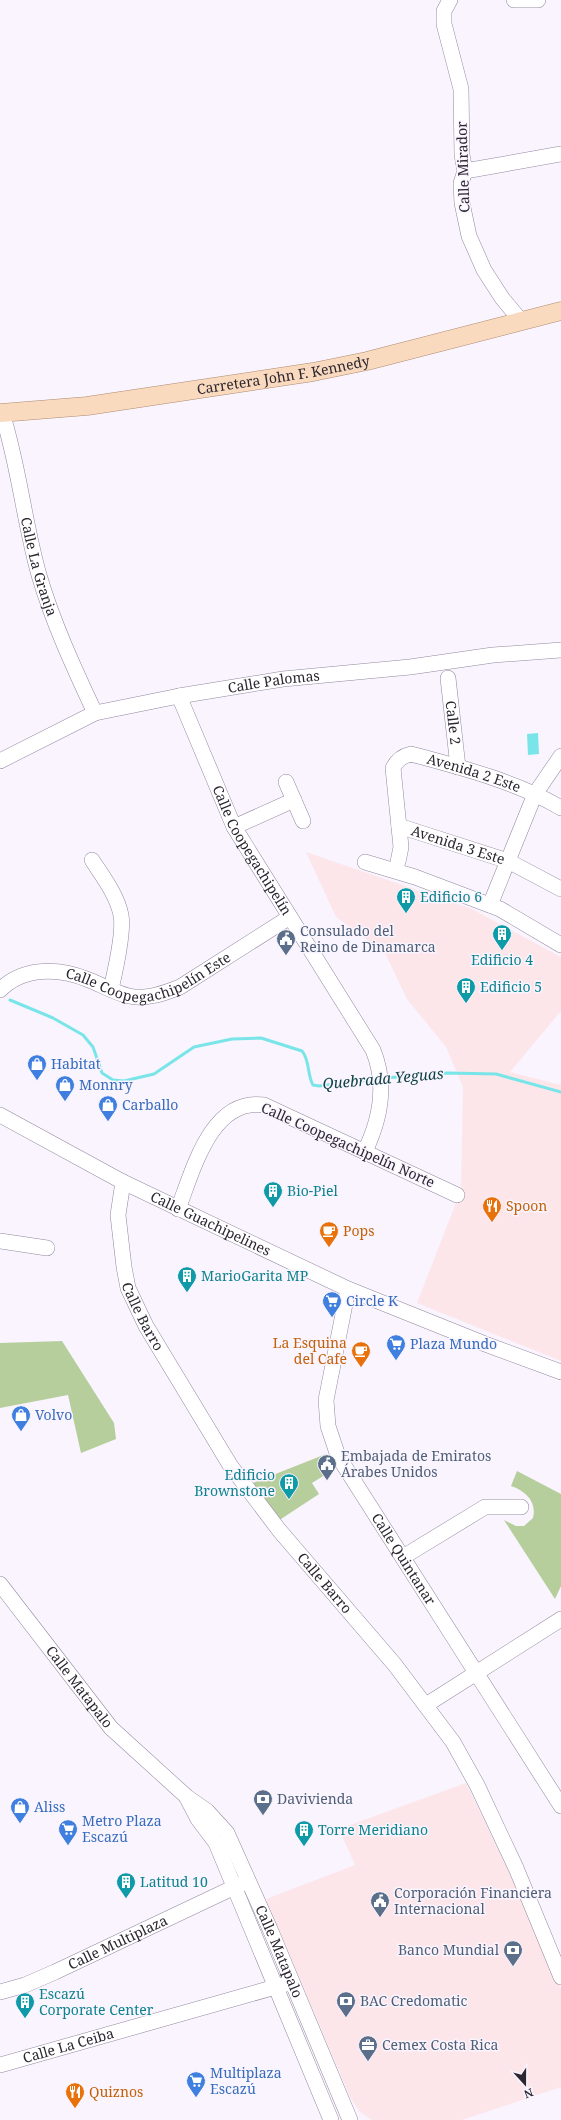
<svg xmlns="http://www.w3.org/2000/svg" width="561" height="2120" viewBox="0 0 561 2120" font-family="'Noto Serif',serif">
<rect width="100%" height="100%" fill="#f9f4fe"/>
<path fill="#fce6ea" d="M306 852 472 909 561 957V1011L510 1072 561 1085V1361L417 1303 461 1190 463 1087 446 1047 407 999 385 953 336 917Z
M466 1783 508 1870 561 1989V2087L462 2120H372L360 2112 350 2097 266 1899 355 1865 339 1829Z"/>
<path fill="#b6cd9c" d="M62 1341 114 1423 116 1439 81 1453 68 1395 0 1408V1343Z
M326 1454 336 1468 312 1483 319 1494 278 1521 253 1483Z
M517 1471 561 1494V1586L555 1599 504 1520 516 1526H524L533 1518C537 1502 526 1491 511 1486Z"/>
<path fill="#79e5e8" d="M538 733 539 754 528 755 527 734Z"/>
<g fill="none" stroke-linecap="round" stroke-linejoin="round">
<path stroke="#79e5e8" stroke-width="3" d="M10 1000 53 1018 83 1035 93 1047 102 1073 113 1080 124 1081 154 1074 194 1047 232 1039 261 1038 302 1051C310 1060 307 1075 313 1085L319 1086 376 1079
M385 1078 447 1073 496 1074 561 1092"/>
<defs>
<g id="minor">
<path d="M450 0 444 11V24L461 89 462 155 465 171 461 183 462 203 469 236 484 270 502 298 522 322"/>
<path d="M514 0H538"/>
<path d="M465 171 561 154"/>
<path id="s1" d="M2 413C19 466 24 522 39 575 53 623 74 668 95 713"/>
<path id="s2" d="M448 678 458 767"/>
<path id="s3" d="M179 696 234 827 373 1050C387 1084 381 1118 365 1151"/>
<path id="s4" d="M0 761 95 713 179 696 283 679 410 667 493 655 561 650"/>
<path d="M286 782 303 821"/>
<path id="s5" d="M399 826 508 861 561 889"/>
<path d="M234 827 294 800"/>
<path d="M92 860C103 877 117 895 121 915 124 931 115 972 111 989"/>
<path d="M365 862 415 877 500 909 561 945"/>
<path id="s6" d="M398 862 401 847 393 768C397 760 402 756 411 754 459 767 518 782 561 808"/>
<path d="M490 905 535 794 561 756"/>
<path id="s7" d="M0 990C24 966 60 968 89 980 102 985 115 993 129 996 146 1000 165 993 180 987L290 917"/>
<path id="s8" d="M0 1115 123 1182 348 1289 485 1344 561 1372"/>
<path id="s9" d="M123 1182 118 1215 124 1267 128 1288 146 1326 230 1465 279 1530 395 1665 453 1742 477 1785 516 1868 561 1977"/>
<path d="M178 1209C193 1171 211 1097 264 1105L457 1195"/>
<path d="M0 1241 47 1248"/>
<path id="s10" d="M348 1289 326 1400 328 1426 338 1456 561 1806"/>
<path d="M403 1557 485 1507H521"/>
<path id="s11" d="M0 1584 111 1728 187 1797 207 1811 227 1833 270 1929 350 2120"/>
<path d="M426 1705 561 1619"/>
<path d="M187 1798 198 1819 216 1843 331 2120"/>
<path id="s12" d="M0 1992 25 1985 55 1972 241 1884"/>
<path id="s13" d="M0 2065 286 1984"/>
</g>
<g id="major">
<path id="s14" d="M0 413 87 406 313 372 367 361 561 311"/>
</g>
</defs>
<use href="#minor" stroke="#9388a0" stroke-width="16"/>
<use href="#major" stroke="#ae8b70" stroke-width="19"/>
<use href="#minor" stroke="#fff" stroke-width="15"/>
<use href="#major" stroke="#f9dabe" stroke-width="18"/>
</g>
<defs>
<symbol id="building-pin" viewBox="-11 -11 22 30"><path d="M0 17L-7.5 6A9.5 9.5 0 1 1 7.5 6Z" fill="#0f9aa8" stroke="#f9f4fe"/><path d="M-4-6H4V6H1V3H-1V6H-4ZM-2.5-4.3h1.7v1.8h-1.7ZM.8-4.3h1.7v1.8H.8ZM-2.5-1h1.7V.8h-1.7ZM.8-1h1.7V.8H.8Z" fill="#fff"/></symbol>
<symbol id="civic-pin" viewBox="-11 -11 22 30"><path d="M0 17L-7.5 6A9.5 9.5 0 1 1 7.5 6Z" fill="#5c6f8a" stroke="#f9f4fe"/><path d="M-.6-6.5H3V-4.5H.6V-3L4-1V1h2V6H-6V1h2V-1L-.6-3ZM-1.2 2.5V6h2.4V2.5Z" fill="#fff"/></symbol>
<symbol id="shop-pin" viewBox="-11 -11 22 30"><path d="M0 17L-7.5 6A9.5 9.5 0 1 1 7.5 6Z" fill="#3f7fe0" stroke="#f9f4fe"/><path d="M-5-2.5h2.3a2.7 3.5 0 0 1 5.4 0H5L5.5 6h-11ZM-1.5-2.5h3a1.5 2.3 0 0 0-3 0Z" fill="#fff"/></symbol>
<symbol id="restaurant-pin" viewBox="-11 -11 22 30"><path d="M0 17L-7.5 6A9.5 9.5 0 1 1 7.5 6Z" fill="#e8710a" stroke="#f9f4fe"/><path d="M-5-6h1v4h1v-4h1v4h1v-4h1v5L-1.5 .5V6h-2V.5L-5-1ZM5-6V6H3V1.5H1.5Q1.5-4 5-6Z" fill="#fff"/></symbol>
<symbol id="cafe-pin" viewBox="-11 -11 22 30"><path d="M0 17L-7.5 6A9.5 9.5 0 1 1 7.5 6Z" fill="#e8710a" stroke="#f9f4fe"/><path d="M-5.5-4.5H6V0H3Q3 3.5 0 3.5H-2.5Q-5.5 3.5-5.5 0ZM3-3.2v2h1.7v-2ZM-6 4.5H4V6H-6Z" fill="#fff"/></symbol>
<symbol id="supermarket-pin" viewBox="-11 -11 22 30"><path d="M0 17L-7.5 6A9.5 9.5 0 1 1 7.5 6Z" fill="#3f7fe0" stroke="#f9f4fe"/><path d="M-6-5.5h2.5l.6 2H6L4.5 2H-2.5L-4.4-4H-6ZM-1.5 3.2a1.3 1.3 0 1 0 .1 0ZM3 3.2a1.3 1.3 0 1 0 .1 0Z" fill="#fff"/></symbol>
<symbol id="bank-pin" viewBox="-11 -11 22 30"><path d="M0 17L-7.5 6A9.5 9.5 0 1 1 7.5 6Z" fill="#5c6f8a" stroke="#f9f4fe"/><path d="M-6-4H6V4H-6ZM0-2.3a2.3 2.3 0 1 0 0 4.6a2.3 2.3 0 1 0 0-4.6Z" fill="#fff"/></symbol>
<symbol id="office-pin" viewBox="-11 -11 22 30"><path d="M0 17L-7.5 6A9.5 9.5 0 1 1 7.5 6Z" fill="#5c6f8a" stroke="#f9f4fe"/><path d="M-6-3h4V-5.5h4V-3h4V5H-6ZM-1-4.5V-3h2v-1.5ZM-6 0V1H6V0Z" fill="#fff"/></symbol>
</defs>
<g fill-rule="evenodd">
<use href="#building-pin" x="395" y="886" width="22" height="30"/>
<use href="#building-pin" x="491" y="923" width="22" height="30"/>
<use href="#civic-pin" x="275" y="928" width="22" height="30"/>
<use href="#building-pin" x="455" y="976" width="22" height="30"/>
<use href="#shop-pin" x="26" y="1053" width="22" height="30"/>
<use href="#shop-pin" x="54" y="1074" width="22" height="30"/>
<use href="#shop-pin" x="97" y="1094" width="22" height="30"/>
<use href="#building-pin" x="262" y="1180" width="22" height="30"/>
<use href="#restaurant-pin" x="481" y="1195" width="22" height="30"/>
<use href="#cafe-pin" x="318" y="1220" width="22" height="30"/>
<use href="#building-pin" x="176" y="1265" width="22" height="30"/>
<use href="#supermarket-pin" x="321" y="1290" width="22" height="30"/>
<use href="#supermarket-pin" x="385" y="1333" width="22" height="30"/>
<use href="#cafe-pin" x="350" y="1340" width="22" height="30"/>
<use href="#shop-pin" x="10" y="1404" width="22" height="30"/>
<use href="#civic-pin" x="316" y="1453" width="22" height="30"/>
<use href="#building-pin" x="278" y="1472" width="22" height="30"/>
<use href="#bank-pin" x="252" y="1788" width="22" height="30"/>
<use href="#shop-pin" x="9" y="1796" width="22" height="30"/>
<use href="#supermarket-pin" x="57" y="1818" width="22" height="30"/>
<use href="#building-pin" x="293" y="1819" width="22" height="30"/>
<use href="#building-pin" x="115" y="1871" width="22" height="30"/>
<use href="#civic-pin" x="369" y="1890" width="22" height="30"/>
<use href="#bank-pin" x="502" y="1939" width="22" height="30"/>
<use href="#bank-pin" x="335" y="1990" width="22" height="30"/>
<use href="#building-pin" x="14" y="1991" width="22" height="30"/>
<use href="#office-pin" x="357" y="2034" width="22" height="30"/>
<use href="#supermarket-pin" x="185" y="2070" width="22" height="30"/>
<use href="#restaurant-pin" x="64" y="2081" width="22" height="30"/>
</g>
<g text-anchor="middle" stroke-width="3" stroke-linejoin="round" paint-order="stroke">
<g font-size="14" fill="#2b2630" stroke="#f9f4fe">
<text transform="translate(463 167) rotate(-92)" y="5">Calle Mirador</text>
<text dy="5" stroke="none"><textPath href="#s14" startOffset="286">Carretera John F. Kennedy</textPath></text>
<text dy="5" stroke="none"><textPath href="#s1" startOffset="158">Calle La Granja</textPath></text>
<text dy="5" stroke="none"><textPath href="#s4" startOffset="288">Calle Palomas</textPath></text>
<text dy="5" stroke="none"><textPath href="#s2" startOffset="45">Calle 2</textPath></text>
<text dy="5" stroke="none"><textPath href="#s6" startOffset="184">Avenida 2 Este</textPath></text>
<text dy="5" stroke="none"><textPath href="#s5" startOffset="62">Avenida 3 Este</textPath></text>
<text dy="5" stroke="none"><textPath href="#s3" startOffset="171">Calle Coopegachipelín</textPath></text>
<text dy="5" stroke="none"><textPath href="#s7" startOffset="160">Calle Coopegachipelín Este</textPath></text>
<text transform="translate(348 1145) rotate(24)" y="5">Calle Coopegachipelín Norte</text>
<text dy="5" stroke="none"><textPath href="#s8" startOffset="237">Calle Guachipelines</textPath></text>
<text dy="5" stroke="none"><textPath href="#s9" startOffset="139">Calle Barro</textPath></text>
<text dy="5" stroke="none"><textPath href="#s10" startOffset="293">Calle Quintanar</textPath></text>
<text dy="5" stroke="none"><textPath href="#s9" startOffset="463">Calle Barro</textPath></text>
<text dy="5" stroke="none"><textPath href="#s11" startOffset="130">Calle Matapalo</textPath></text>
<text dy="5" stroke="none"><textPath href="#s12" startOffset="128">Calle Multiplaza</textPath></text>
<text dy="5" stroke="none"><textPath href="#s11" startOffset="468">Calle Matapalo</textPath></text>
<text dy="5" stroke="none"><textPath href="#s13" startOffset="71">Calle La Ceiba</textPath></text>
</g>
<g font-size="14" fill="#0d838f" stroke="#f9f4fe" text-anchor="start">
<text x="420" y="902">Edificio 6</text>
<text x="502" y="965" text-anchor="middle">Edificio 4</text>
<text x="480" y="992">Edificio 5</text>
<text x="287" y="1196">Bio-Piel</text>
<text x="201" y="1281">MarioGarita MP</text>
<text x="275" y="1480" text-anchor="end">Edificio<tspan x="275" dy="16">Brownstone</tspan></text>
<text x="318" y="1835">Torre Meridiano</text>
<text x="140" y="1887">Latitud 10</text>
<text x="39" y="1999">Escazú<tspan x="39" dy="16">Corporate Center</tspan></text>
</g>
<g font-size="14" fill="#4e5e75" stroke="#f9f4fe" text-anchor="start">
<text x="300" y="936">Consulado del<tspan x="300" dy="16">Reino de Dinamarca</tspan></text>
<text x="341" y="1461">Embajada de Emiratos<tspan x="341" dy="16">Árabes Unidos</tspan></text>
<text x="277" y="1804">Davivienda</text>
<text x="394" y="1898">Corporación Financiera<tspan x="394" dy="16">Internacional</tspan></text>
<text x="499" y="1955" text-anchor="end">Banco Mundial</text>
<text x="360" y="2006">BAC Credomatic</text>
<text x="382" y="2050">Cemex Costa Rica</text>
</g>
<g font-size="14" fill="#366cbe" stroke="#f9f4fe" text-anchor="start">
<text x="51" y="1069">Habitat</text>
<text x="79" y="1090">Monnry</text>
<text x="122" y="1110">Carballo</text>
<text x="346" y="1306">Circle K</text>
<text x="410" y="1349">Plaza Mundo</text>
<text x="35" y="1420">Volvo</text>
<text x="34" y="1812">Aliss</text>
<text x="82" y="1826">Metro Plaza<tspan x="82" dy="16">Escazú</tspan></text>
<text x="210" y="2078">Multiplaza<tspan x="210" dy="16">Escazú</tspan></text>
</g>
<g font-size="14" fill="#c56008" stroke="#f9f4fe" text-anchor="start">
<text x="506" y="1211">Spoon</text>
<text x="343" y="1236">Pops</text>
<text x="347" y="1348" text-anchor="end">La Esquina<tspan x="347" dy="16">del Cafe</tspan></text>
<text x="89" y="2097">Quiznos</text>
</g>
<g font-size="15" font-style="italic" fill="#0e4143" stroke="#f9f4fe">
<text transform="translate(383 1079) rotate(-5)" y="5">Quebrada Yeguas</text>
</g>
</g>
<g transform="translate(525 2084) rotate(159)" stroke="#f9f4fe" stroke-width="3" paint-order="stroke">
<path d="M0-3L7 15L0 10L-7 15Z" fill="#2b2630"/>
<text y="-6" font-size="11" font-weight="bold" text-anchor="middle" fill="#2b2630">N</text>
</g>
</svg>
